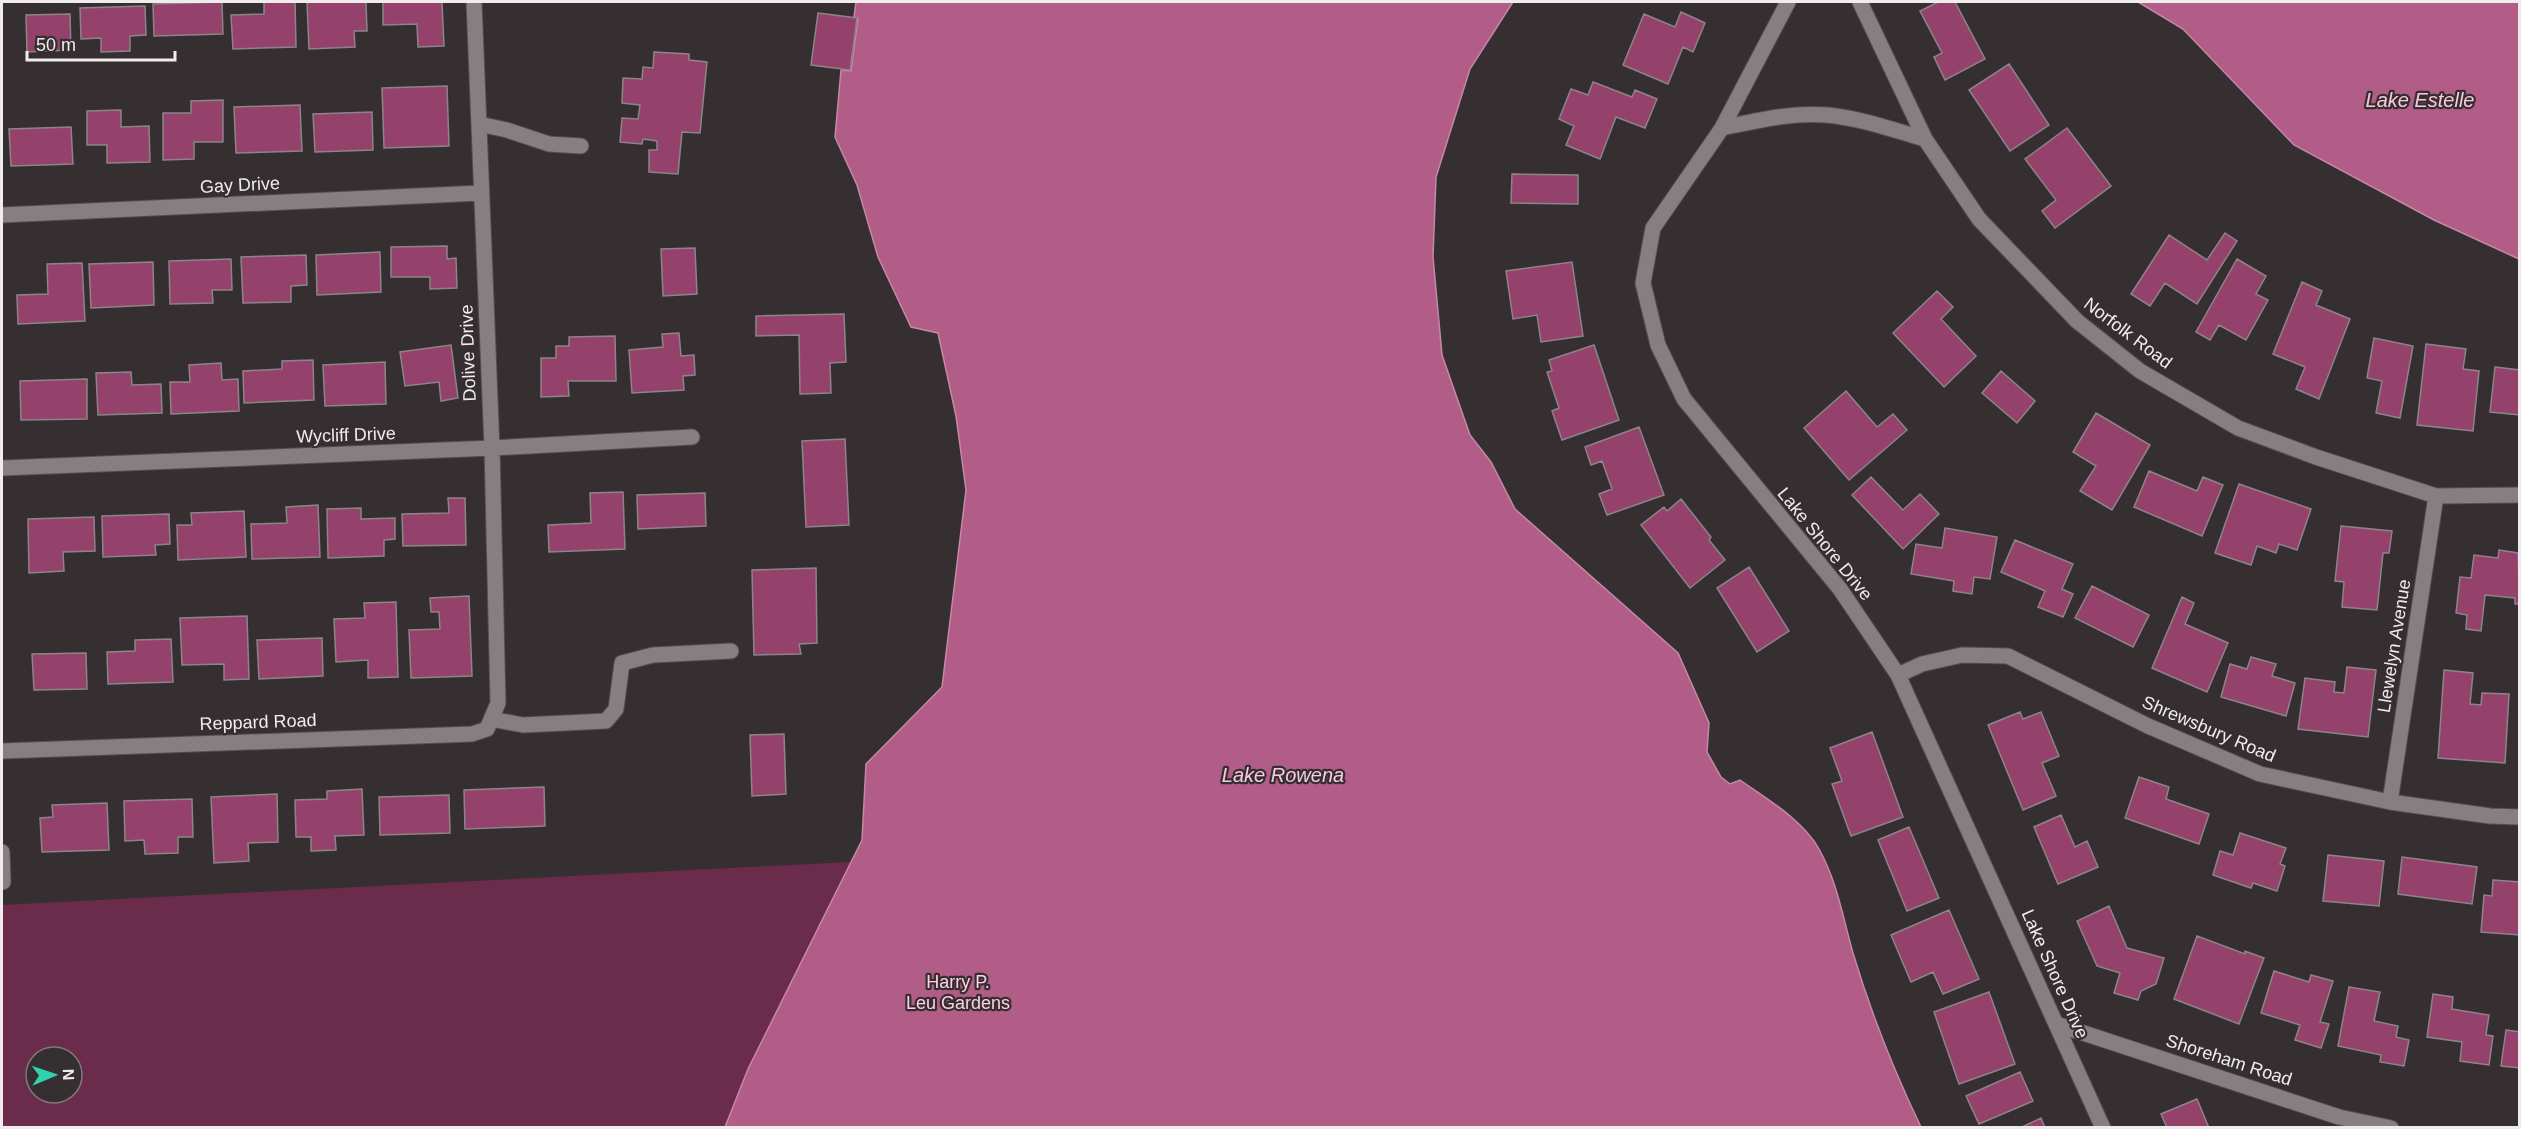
<svg xmlns="http://www.w3.org/2000/svg" width="2521" height="1129" viewBox="0 0 2521 1129" font-family="Arial,sans-serif">
<rect width="100%" height="100%" fill="#362f32"/>
<path fill="#6b2c4c" fill-rule="evenodd" d="M1087 850 1101 1127 2 1128V905ZM36 1057H72V1093H36Z"/>
<path fill="#b25d87" stroke="#c588a6" stroke-width="1.5" d="M856 2H1513L1470 69 1436 177 1433 257 1442 355 1470 435 1491 462 1515 509 1678 653 1709 723 1707 752 1721 777 1730 784 1740 780C1767 799 1803 820 1819 849 1837 881 1843 918 1853 953 1871 1013 1894 1071 1921 1127H725L748 1069 862 840 866 764 942 687 966 490 956 416 938 333 911 327 878 257 857 185 835 137 841 70 851 71 858 18 854 17Z
M2138 2H2519V259L2434 220 2294 145 2183 29Z"/>
<path fill="#94426c" stroke="#8d8488" stroke-width="1.5" d="M222 2 223 34 154 36 153 4Z
M264 2H295L296 47 233 49 231 15 264 14Z
M307 2H366L367 31H354L355 47 309 49Z
M383 2H442L444 46 418 47 417 24 383 25Z
M1938 2H1955L1985 59 1945 80 1934 57 1942 53 1920 11Z
M145 6 146 35 130 36V51L101 52V38L81 39 80 8Z
M1681 12 1705 23 1693 52 1683 47 1668 84 1623 65 1644 14 1675 27Z
M818 13 857 18 850 70 811 65Z
M70 14 71 50 27 52 26 15Z
M654 52 689 54V60L707 62 700 133 682 132 678 174 649 172V150H657V141L643 139 642 144 620 142 622 118 638 119 640 105 622 103 623 78 642 79 643 67 653 68Z
M2009 64 2049 125 2010 151 1969 90Z
M1593 82 1632 97 1635 90 1657 99 1645 128 1616 117 1600 159 1566 145 1574 126 1559 119 1571 89 1588 95Z
M447 86 449 146 384 148 382 88Z
M223 100V142H194V159L163 160V113H191V101Z
M300 105 302 151 236 153 234 107Z
M121 110V127L149 126 150 162 107 163V145H87V111Z
M372 112 373 150 315 152 313 114Z
M71 127 73 164 11 166 9 129Z
M2067 128 2111 186 2055 228 2042 211 2056 200 2025 159Z
M1512 174 1578 175V204L1511 203Z
M2225 233 2237 241 2197 304 2165 283 2150 306 2131 294 2169 235 2207 260Z
M447 246V259L456 258 457 288 430 289V277H391V247Z
M695 248 697 294 663 296 661 249Z
M380 252 381 292 317 295 316 255Z
M306 255 307 285 291 286V302L243 303 241 257Z
M231 259 232 290H212L213 303 170 304 169 261Z
M2237 259 2266 276 2256 294 2268 300 2246 340 2219 325 2210 340 2196 332Z
M153 262 154 305 91 308 89 264Z
M1572 262 1583 336 1541 342 1537 315 1513 319 1506 271Z
M82 263 85 321 18 324 17 295 48 294 47 264Z
M2302 282 2322 291 2316 305 2350 319 2319 399 2296 389 2305 367 2273 354Z
M1937 291 1953 307 1941 319 1976 356 1944 387 1893 333Z
M844 314 846 362 830 363 831 393 800 394 799 335 756 336V316Z
M679 333 681 356 694 355 695 375 683 376 684 390 632 393 629 350 663 347 662 334Z
M615 336 616 381H568L569 396 541 397V358H556V346H569V337Z
M2374 338 2413 346 2400 418 2376 413 2382 381 2367 378Z
M2426 344 2466 349 2463 369 2479 371 2473 431 2417 425Z
M451 345 458 398 441 401 439 382 405 386 400 352Z
M1594 345 1619 420 1562 440 1552 411 1559 408 1547 372 1552 371 1549 360Z
M313 360 314 400 244 403 243 371 282 369V361Z
M385 362 386 404 325 406 323 365Z
M221 363 222 380 238 379 239 411 171 414 170 382H190L189 365Z
M2495 367 2520 370V415L2490 412Z
M2001 371 2035 401 2017 423 1982 393Z
M131 372 132 385 161 384 162 413 98 415 96 373Z
M87 379V419L21 420 20 381Z
M1846 391 1877 427 1893 414 1907 430 1849 480 1804 428Z
M2096 413 2150 445 2112 510 2080 491 2096 466 2073 452Z
M1639 427 1664 495 1607 515 1599 494 1612 489 1602 461 1591 465 1585 447Z
M845 439 849 525 806 527 802 441Z
M2149 471 2197 491 2203 477 2223 485 2202 536 2134 507Z
M1871 477 1903 510 1920 494 1939 514 1903 549 1852 495Z
M2239 484 2311 509 2297 550 2279 544 2276 553 2257 546 2251 565 2215 553Z
M623 492 625 549 549 552 548 525 591 523 590 493Z
M705 493 706 526 638 529 637 495Z
M448 498H465L466 545 403 546 402 514 449 513Z
M1681 499 1711 537 1709 540 1725 560 1690 588 1641 525 1664 507 1667 511Z
M318 505 320 557 252 559 251 524 287 523 286 507Z
M361 508V519L395 518V539L384 540V556L328 558 327 509Z
M244 511 246 557 178 560 177 525H192L191 513Z
M169 514 170 544 155 545 156 555 103 557 102 516Z
M94 517 95 551 63 552 64 571 29 573 28 519Z
M2341 526 2392 531 2389 553H2383L2377 610 2342 607 2344 582 2335 581Z
M1945 528 1997 537 1990 579 1974 577 1972 594 1953 591 1954 581 1911 574 1916 544 1942 548Z
M2015 540 2073 564 2062 589 2073 594 2063 617 2038 607 2045 591 2001 572Z
M2499 550 2518 553 2520 604H2515V598L2485 595 2481 631 2466 629 2467 615 2456 613 2460 577 2471 578 2474 555 2498 558Z
M1749 567 1789 631 1757 652 1717 588Z
M816 568 817 643 799 644 801 654 754 655 752 570Z
M2092 586 2149 615 2133 647 2075 618Z
M469 596 472 676 411 678 409 630 440 629 439 612H431L430 598Z
M2182 597 2194 603 2185 624 2228 643 2207 692 2152 668Z
M396 602 398 677 368 678V660L336 662 334 619 365 618 364 603Z
M247 616 249 679 224 680V664L182 665 180 618Z
M322 638 323 676 259 679 257 640Z
M171 639 173 682 108 684 107 652 135 651V640Z
M86 653 87 689 34 690 32 654Z
M2251 657 2276 664 2272 676 2295 683 2286 716 2221 697 2230 664 2247 669Z
M2347 667 2376 670 2368 737 2298 729 2305 678 2335 682 2334 692 2344 693Z
M2444 670 2473 673 2470 704 2481 705 2482 693 2509 694 2505 763 2438 758Z
M2020 712 2023 719 2041 712 2059 756 2042 763 2056 796 2023 810 1988 725Z
M1872 732 1903 817 1851 836 1832 784 1842 781 1830 748Z
M784 734 786 794 752 796 750 735Z
M2139 777 2169 787 2166 799 2209 814 2199 844 2125 818Z
M544 787 545 826 465 829 464 790Z
M362 789 364 835 335 836 336 850 311 851V837H296L295 800 327 799V791Z
M277 794 278 842 248 843 249 861 214 863 211 797Z
M449 795 450 833 380 835 379 797Z
M192 799 193 837H178V853L145 854 144 840 125 841 124 801Z
M107 803 109 850 42 852 40 818 53 817 52 805Z
M2061 815 2075 847 2087 841 2098 867 2058 884 2034 827Z
M1909 827 1939 898 1907 911 1878 840Z
M2240 833 2286 848 2280 864 2285 866 2277 891 2253 883 2251 888 2213 875 2220 851 2233 855Z
M2328 855 2384 861 2379 906 2323 901Z
M2402 857 2477 867 2472 904 2398 894Z
M2493 880 2520 882V935L2481 932 2484 895 2492 896Z
M2109 906 2127 948 2164 958 2156 984 2141 991 2138 1000 2114 993 2120 973 2097 966 2077 921Z
M1949 910 1979 979 1943 994 1933 972 1911 982 1891 935Z
M2197 936 2245 954V951L2264 958 2239 1024 2174 999Z
M2274 971 2309 982 2311 975 2333 981 2320 1022 2329 1024 2321 1048 2295 1040 2300 1025 2261 1013Z
M2349 987 2380 992 2374 1021 2398 1026 2396 1037 2409 1040 2404 1066 2380 1062 2381 1055 2338 1046Z
M1989 992 2015 1064 1959 1084 1934 1012Z
M2433 994 2453 997 2452 1009 2489 1015 2486 1035 2493 1036 2489 1065 2460 1061 2462 1042 2427 1037Z
M2506 1030 2520 1032V1068L2501 1066Z
M2020 1072 2033 1101 1979 1124 1966 1096Z
M2197 1099 2209 1128H2167L2161 1114Z
M2041 1118 2045 1128H2020Z"/>
<g fill="none" stroke-linecap="round" stroke-linejoin="round">
<defs>
<path id="minor" d="M1788 2 1722 128 1653 228 1643 283 1658 345 1684 399 1840 589 1898 675 2103 1128
M1860 2 1925 139 1979 219 2077 321 2140 371 2238 428 2316 457 2436 496 2520 495
M479 124 507 130 549 144 581 146
M1722 128C1756 121 1791 112 1827 115 1860 118 1893 130 1925 139
M2 215 481 193
M2 468 492 448 692 437
M1898 675 1922 664 1962 655 2008 656 2148 726 2260 774 2390 802 2490 816 2520 817
M491 719 523 725 606 721 616 709 622 663 653 655 731 651
M2 751 472 734 487 729 498 703 492 448 474 2
M2390 802 2436 496
M2 852 3 882
M2056 1024 2339 1117 2391 1128"/>
</defs>
<use href="#minor" stroke="#554e51" stroke-width="17"/>
<use href="#minor" stroke="#877e82" stroke-width="15"/>
</g>
<g text-anchor="middle" stroke-width="4.5" stroke-linejoin="round" paint-order="stroke">
<g font-size="18" fill="#f0ebed" stroke="#362f32">
<text transform="translate(240 185) rotate(-3)" y="6">Gay Drive</text>
<text transform="translate(2128 333) rotate(37)" y="6">Norfolk Road</text>
<text transform="translate(468 353) rotate(-92)" y="6">Dolive Drive</text>
<text transform="translate(346 435) rotate(-2)" y="6">Wycliff Drive</text>
<text transform="translate(1825 544) rotate(51)" y="6">Lake Shore Drive</text>
<text transform="translate(2394 646) rotate(-81)" y="6">Llewelyn Avenue</text>
<text transform="translate(258 722) rotate(-2)" y="6">Reppard Road</text>
<text transform="translate(2209 729) rotate(23)" y="6">Shrewsbury Road</text>
<text transform="translate(2055 974) rotate(66)" y="6">Lake Shore Drive</text>
<text transform="translate(2229 1060) rotate(18)" y="6">Shoreham Road</text>
</g>
<g font-size="18" fill="#ffcfe4" stroke="#362f32">
<text x="958" y="988">Harry P.<tspan x="958" dy="21">Leu Gardens</tspan></text>
</g>
<g font-size="20" font-style="italic" fill="#f9c9de" stroke="#362f32">
<text x="2420" y="107">Lake Estelle</text>
<text x="1283" y="782">Lake Rowena</text>
</g>
</g>
<rect width="2521" height="1129" fill="none" stroke="#f0ebed" stroke-width="6"/>
<g transform="translate(54 1075) rotate(88)"><circle r="28" fill="#362f32" stroke="#807a7d" stroke-width="1.5"/>
<path d="M0-4.5L10 22L0 15L-10 22Z" fill="#2fd4aa"/>
<text y="-9" font-size="16" font-weight="bold" text-anchor="middle" fill="#f0ebed">N</text>
</g>
<path d="M27 51v9h148v-9" fill="none" stroke="#f0ebed" stroke-width="3"/>
<text x="36" y="51" font-size="18" fill="#f0ebed" stroke="#362f32" stroke-width="4.5" paint-order="stroke">50 m</text>
</svg>
